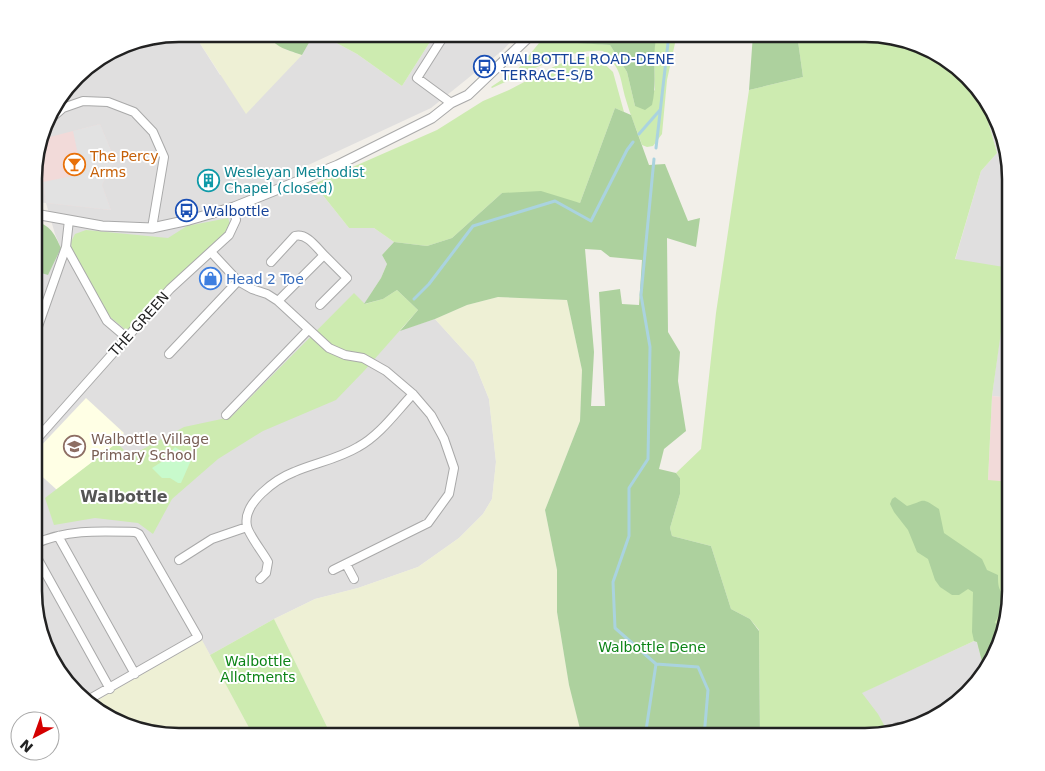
<svg xmlns="http://www.w3.org/2000/svg" width="1045" height="771" viewBox="0 0 1045 771" font-family="'DejaVu Sans',sans-serif">
<rect width="100%" height="100%" fill="#f2efe9"/>
<path fill="#e0dfdf" d="M180 34H194L220 75 302 55 314 34H320L357 54 402 86 435 34H518L503 50 431 108 304 167 314 184 349 228H374L394 242 382 255 387 264 381 278 365 303 401 330 435 319 474 362 489 399 496 462 492 499 483 514 459 538 418 567 358 588 315 599 274 619 210 655 202 641 89 705 53 664 35 610V265L38 272 61 248 55 234 46 203 35 202V160L53 107 84 70 133 42Z
M981 96 996 115 1011 170V398L992 396 1009 269 955 260 981 171 997 153Z
M974 641 977 642 985 673 981 680 930 722 866 737H765Z"/>
<path fill="#f2dad9" d="M100 124 115 160 102 185 111 210 46 203 42 178H38L35 167V160L41 142 46 138Z
M992 396 1011 398V482L988 481Z"/>
<path fill="#ffffe5" d="M86 398 124 433 117 443 57 490 35 470V452Z"/>
<path fill="#eef0d5" d="M194 34H269L271 39 286 50 302 55 246 114Z
M498 297 567 300 582 370 580 421 545 510 557 570V612L569 685 582 737H332L274 619 315 599 358 588 418 567 459 538 483 514 492 499 496 462 489 399 474 362 435 319 467 305Z
M202 640 254 737H170L133 729 89 705Z"/>
<path fill="#cdebb0" d="M320 34H435L402 86 357 54Z
M657 34H677L667 80 662 134 653 146 647 147 642 145C637 130 630 115 626 100 619 76 623 71 603 51 567 48 525 74 492 88L491 87 518 69 539 43 545 41 576 42 610 45 627 72 635 106 655 90 654 49Z
M797 34H875L912 42 954 64 981 96 997 153 981 171 955 259 1010 268 992 396 988 480 1011 482V601L1003 638 985 673 977 642 974 641 862 693 878 714 888 732 866 737H760L759 630 750 619 731 609 711 546 672 536 670 528 680 494V478L676 473 701 449 716 313 749 90 803 77Z
M595 55 613 72 624 112 615 108 580 203 502 193 452 238 427 246 394 242 374 228H349L314 184 437 130 483 101 509 90 547 70 564 62Z
M228 218 230 224 224 234 186 270 132 329 126 330 110 317 72 251 71 242 75 234 86 230 168 238 187 226Z
M397 290 418 310 364 371 336 400 263 431 218 459 172 499 153 534 138 523 95 518 54 525 45 498 117 443 130 456 184 427 231 417 354 293 365 304 383 299Z
M274 619 332 737H254L210 655Z"/>
<path fill="#add19e" fill-rule="evenodd" d="M269 34H314L302 55C291 51 272 47 269 34Z
M549 34H657C651 59 658 80 652 105L645 110 635 106 627 72 610 45 545 41Z
M753 34H797L803 77 749 90Z
M615 108 631 115 649 165 665 164 688 221 700 218 696 247 667 238 668 332 680 352 678 381 686 431 664 449 659 469 676 473 680 478V494L670 528 672 536 711 546 731 609 750 619 759 631 760 737H582L569 685 557 612V570L545 510 580 421 582 370 567 300 498 297 467 305 435 319 400 331 418 310 397 290 383 299 364 304 381 278 387 264 382 255 394 242 427 246 452 238 502 193 541 191 580 203ZM585 249 601 250 610 257 642 260 639 305 622 304 620 289 599 292 605 406H591L594 352Z
M35 221C51 226 54 233 61 248L48 275 38 272 35 265Z
M895 497 907 506C925 501 920 496 939 509L944 533 982 559 987 570 998 575C998 586 998 594 1011 596L1008 614 1003 613 998 617 995 622 1003 639 985 673 977 642 974 641 972 632 973 592 968 589 959 595H952L940 587 935 580 928 559 917 552 908 530 894 512 890 504 892 499Z"/>
<path fill="#c8facc" d="M175 447 192 458 181 483H178L170 478H162L152 468 163 461Z"/>
<path fill="#e2e2e2" d="M100 124 115 160 102 185 111 210 46 203 43 182 82 174 73 131Z"/>
<g fill="none" stroke-linecap="round" stroke-linejoin="round">
<path stroke="#aad3df" stroke-width="3" d="M639 134 660 110
M656 148 669 34
M654 159 641 295 650 347 648 459 629 488V536L613 582 615 628 656 664 698 667 708 690 704 737
M414 299 429 284 473 226 555 201 591 221 627 150 633 142
M645 737 656 664"/>
<defs>
<path id="minor" d="M445 34 417 78 451 103
M48 121 63 108 83 101 108 102 134 112 153 132 164 157 152 228
M1007 230H1011
M66 247 107 321 127 338
M211 252 238 281 252 289 267 294 278 301 329 348 345 355 363 358 386 371 413 394 431 415 444 439 454 468 449 494 428 523 333 570
M271 262 295 236C307 233 316 247 324 255L278 301
M320 305 347 278 324 255
M35 335 66 247 69 220
M169 354 238 281
M226 415 308 330
M35 441 170 289 229 235 236 220 234 207
M58 536 135 674
M35 544C66 529 101 531 135 532L139 534 198 637 86 701
M35 554 110 689
M179 560 212 539 247 527
M346 564 354 579
M260 579 266 573 268 562C264 554 248 534 247 526 242 503 276 479 294 472 315 463 338 459 358 447 380 435 396 412 413 394
M897 727 902 729"/>
<path id="tertiary" d="M35 214 102 226 152 228 189 220 234 207 338 165 432 118 451 103 468 95 532 34"/>
</defs>
<use href="#minor" stroke="#a9a9a9" stroke-width="10"/>
<use href="#tertiary" stroke="#a9a9a9" stroke-width="11"/>
<use href="#minor" stroke="#fff" stroke-width="8"/>
<use href="#tertiary" stroke="#fff" stroke-width="9"/>
</g>
<defs>
<symbol id="bus-ring" viewBox="-11 -11 22 22"><circle r="9.5" fill="#fff" stroke="#1a4fb4" stroke-width="1.5"/><path d="M-5-6H5V4H4V6H2V4H-2V6H-4V4H-5ZM-3.5-4V0h7V-4ZM-3.5 1.2v1.5H-2V1.2ZM2 1.2v1.5H3.5V1.2Z" fill="#1a4fb4"/></symbol>
<symbol id="bar-ring" viewBox="-11 -11 22 22"><circle r="9.5" fill="#fff" stroke="#e8710a" stroke-width="1.5"/><path d="M-6-5H6L.8 .8V4.5H3.5V6h-7V4.5H-.8V.8Z" fill="#e8710a"/></symbol>
<symbol id="building-ring" viewBox="-11 -11 22 22"><circle r="9.5" fill="#fff" stroke="#0f9aa8" stroke-width="1.5"/><path d="M-4-6H4V6H1V3H-1V6H-4ZM-2.5-4.3h1.7v1.8h-1.7ZM.8-4.3h1.7v1.8H.8ZM-2.5-1h1.7V.8h-1.7ZM.8-1h1.7V.8H.8Z" fill="#0f9aa8"/></symbol>
<symbol id="shop-ring" viewBox="-11 -11 22 22"><circle r="9.5" fill="#fff" stroke="#3f7fe0" stroke-width="1.5"/><path d="M-5-2.5h2.3a2.7 3.5 0 0 1 5.4 0H5L5.5 6h-11ZM-1.5-2.5h3a1.5 2.3 0 0 0-3 0Z" fill="#3f7fe0"/></symbol>
<symbol id="school-ring" viewBox="-11 -11 22 22"><circle r="9.5" fill="#fff" stroke="#8d6e63" stroke-width="1.5"/><path d="M0-5L7-2L0 1L-7-2ZM-4 1L0 2.5L4 1V4Q0 6-4 4Z" fill="#8d6e63"/></symbol>
</defs>
<g fill-rule="evenodd">
<use href="#bus-ring" x="472" y="54" width="25" height="25"/>
<use href="#bar-ring" x="62" y="152" width="25" height="25"/>
<use href="#building-ring" x="196" y="168" width="25" height="25"/>
<use href="#bus-ring" x="174" y="198" width="25" height="25"/>
<use href="#shop-ring" x="198" y="266" width="25" height="25"/>
<use href="#school-ring" x="62" y="434" width="25" height="25"/>
</g>
<g text-anchor="middle" stroke-width="4" stroke-linejoin="round" paint-order="stroke">
<g font-size="14" fill="#164399" stroke="#fff" text-anchor="start">
<text x="501" y="64">WALBOTTLE ROAD-DENE<tspan x="501" dy="16">TERRACE-S/B</tspan></text>
<text x="203" y="216">Walbottle</text>
</g>
<g font-size="14" fill="#c56008" stroke="#fff" text-anchor="start">
<text x="90" y="161">The Percy<tspan x="90" dy="16">Arms</tspan></text>
</g>
<g font-size="14" fill="#0d838f" stroke="#fff" text-anchor="start">
<text x="224" y="177">Wesleyan Methodist<tspan x="224" dy="16">Chapel (closed)</tspan></text>
</g>
<g font-size="14" fill="#366cbe" stroke="#fff" text-anchor="start">
<text x="226" y="284">Head 2 Toe</text>
</g>
<g font-size="14" fill="#222" stroke="#fff">
<text transform="translate(139 324) rotate(-48)" y="5">THE GREEN</text>
</g>
<g font-size="14" fill="#785e54" stroke="#fff" text-anchor="start">
<text x="91" y="444">Walbottle Village<tspan x="91" dy="16">Primary School</tspan></text>
</g>
<g font-size="14" fill="#0c8416" stroke="#fff">
<text x="652" y="652">Walbottle Dene</text>
<text x="258" y="666">Walbottle<tspan x="258" dy="16">Allotments</tspan></text>
</g>
<g font-size="16" font-weight="bold" fill="#555" stroke="#fff">
<text x="124" y="502">Walbottle</text>
</g>
</g>
<path d="M0 0H1045V771H0ZM179 42H865A137 137 0 0 1 1002 179V591A137 137 0 0 1 865 728H179A137 137 0 0 1 42 591V179A137 137 0 0 1 179 42Z" fill="#fff" fill-rule="evenodd"/>
<path fill="none" stroke="#222" stroke-width="2.5" d="M179 42H865A137 137 0 0 1 1002 179V591A137 137 0 0 1 865 728H179A137 137 0 0 1 42 591V179A137 137 0 0 1 179 42Z"/>
<g transform="translate(35 736) rotate(221)"><circle r="24" fill="#ffffff" stroke="#a7a7a7"/>
<path d="M0-4L9 19L0 12L-9 19Z" fill="#d40000"/>
<text y="-8" font-size="14" font-weight="bold" text-anchor="middle" fill="#222222">N</text>
</g>
</svg>
